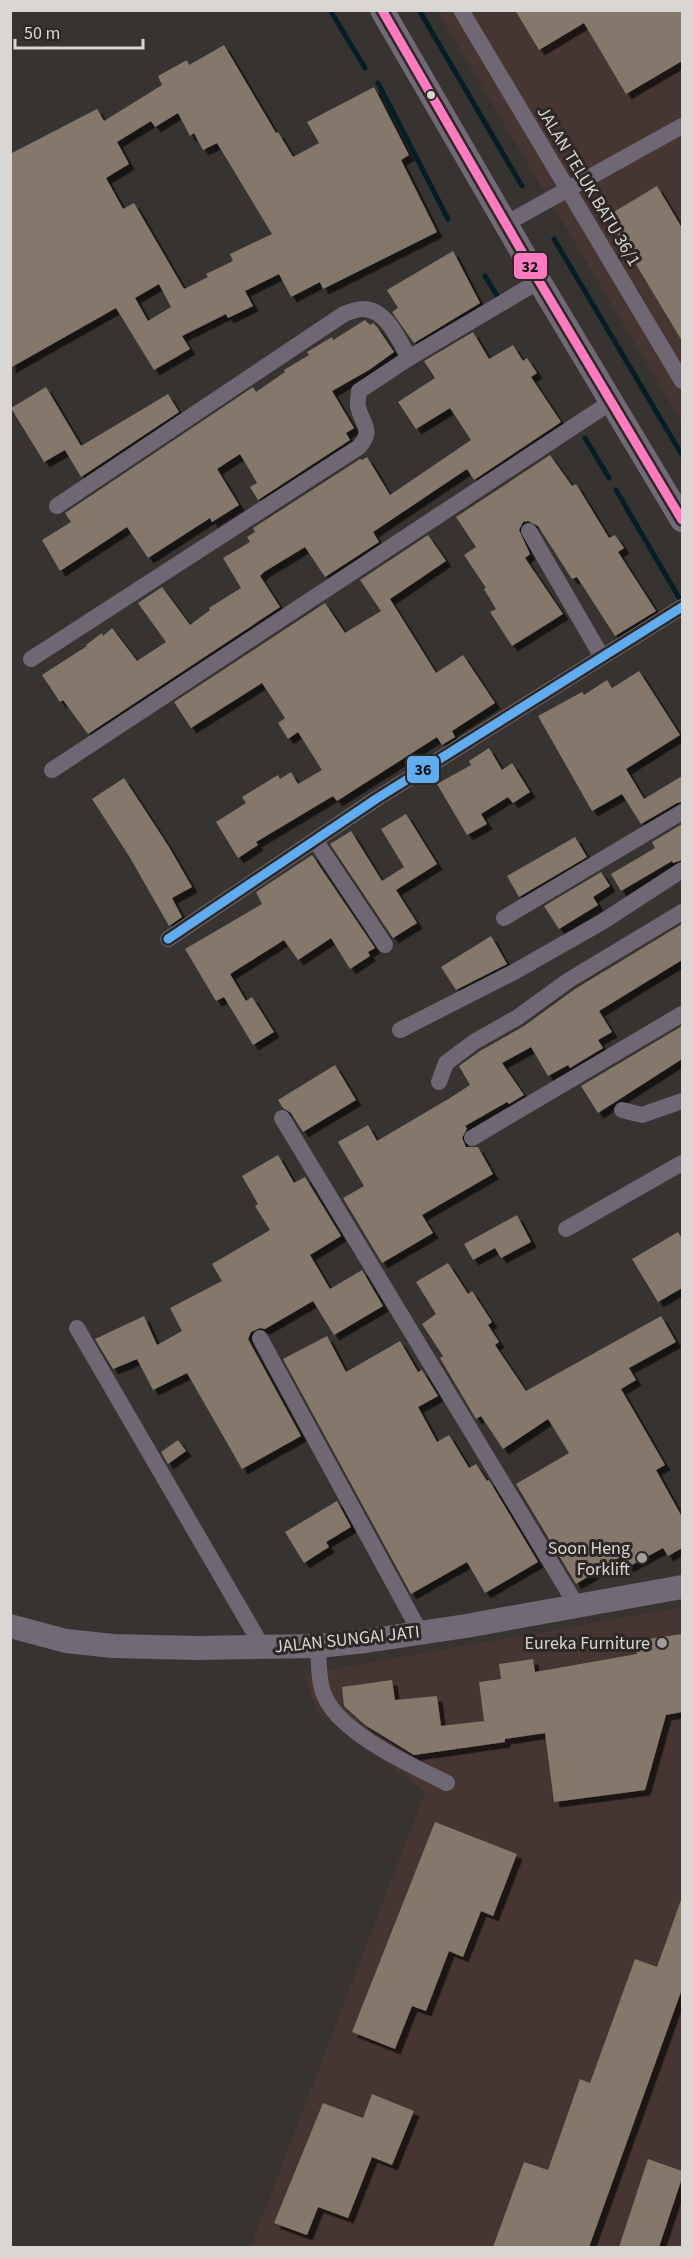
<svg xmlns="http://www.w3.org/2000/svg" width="693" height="2258" viewBox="0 0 693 2258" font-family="'Source Sans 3',sans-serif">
<defs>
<filter id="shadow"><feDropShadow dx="5.5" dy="5.5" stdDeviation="0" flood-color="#0009"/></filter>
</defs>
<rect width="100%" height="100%" fill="#363330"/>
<path fill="#463531" d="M437 11H682V423Z
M682 1607V2247L250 2248 425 1792 316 1711 305 1674Z"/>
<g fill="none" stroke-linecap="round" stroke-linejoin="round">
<path stroke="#051e26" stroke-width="5" d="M330 10 365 68
M419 10 522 186
M378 83 448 219
M554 239 682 455
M485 276 499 299
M585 438 609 478
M616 490 681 601"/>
</g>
<path fill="#85776b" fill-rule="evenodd" filter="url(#shadow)" d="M515 10H682V61L626 94 584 23 539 50Z
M224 45 276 133 278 132 293 157 319 143 307 122 374 87 409 155 401 160 437 232 323 289 320 282 291 297 279 274 245 291 253 306 228 318 226 314 182 336 190 349 154 370 116 308 10 368V154L97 109 104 121 162 85 158 76 187 60 189 65ZM178 113 190 136 194 133 203 150 217 143 272 234 230 254 233 261 206 274 208 277 184 289 134 203 123 209 106 178 129 164 117 142 151 121 155 127ZM159 284 171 307 148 321 135 298Z
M657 186 682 228V341L607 216Z
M453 251 480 303 414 343 392 312 398 308 387 290Z
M365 320 370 325 373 323 377 327 394 352 369 370 332 391 354 428 346 433 350 440 258 500 250 487 257 483 240 454 217 469 239 505 212 522 210 518 148 558 127 527 60 571 42 540 71 522 65 513 253 387 256 392 285 372 284 370 309 355 307 352 332 337 333 340Z
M473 332 489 359 513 345 523 361 527 358 537 373 531 377 561 422 474 480 467 469 373 532 379 542 325 577 305 547 264 572 260 576 280 607 88 734 63 700 60 702 42 675 87 646 86 645 102 633 103 636 112 628 137 661 166 642 138 603 162 587 190 625 210 610 209 608 241 588 223 558 250 542 247 537 255 532 253 528 360 459 362 460 367 457 390 495 471 440 450 408 416 429 398 402 435 378 424 361Z
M46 387 81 446 168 394 179 412 81 477 65 450 44 462 11 408Z
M550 455 572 486 576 484 609 538 615 535 624 548 618 552 656 611 615 636 577 577 572 579 538 526 528 521 523 522 519 530 530 554 525 558 563 614 512 646 490 612 496 609 484 589 486 588 464 555 476 547 456 517Z
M428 535 446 561 390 599 436 673 463 655 495 703 452 731 455 737 442 745 437 737 337 801 333 796 256 842 258 845 238 858 216 822 246 803 242 797 278 775 280 779 291 772 298 784 322 770 298 732 288 739 278 723 285 718 262 683 191 728 174 702 325 603 345 633 381 611 360 580Z
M639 671 680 735 626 769 644 799 682 776V802L677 803 641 824 622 794 592 811 538 716 582 692 584 695 607 680 612 688Z
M489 748 502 770 512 763 530 792 513 803 508 797 481 814 487 824 467 835 437 784 471 765 469 761Z
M124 778 169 847 192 887 172 898 182 917 169 926 129 856 92 799Z
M406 814 437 864 396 890 417 923 393 938 330 844 351 831 382 881 404 867 381 829Z
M682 824V860L673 863 672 861 621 891 611 874 655 848 652 842Z
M575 837 587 857 519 897 507 876Z
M312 855 375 948 368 952 370 956 350 969 331 938 298 960 284 940 230 974 246 1001 252 997 274 1032 253 1045 224 997 216 1001 185 949 262 904 256 892Z
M601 872 610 886 593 897 598 905 559 929 544 906Z
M682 924V960L599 1011 612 1032 598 1040 603 1048 570 1068 568 1065 548 1076 531 1047 502 1063 524 1095 509 1104 507 1102 465 1126 467 1129 462 1138 466 1147H478L493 1174 422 1215 433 1233 382 1263 343 1198 364 1186 338 1142 368 1125 377 1141 450 1098 470 1085 459 1066 480 1051 524 1026 575 989Z
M491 936 507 964 456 990 441 967Z
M682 1026V1059L598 1113 581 1086Z
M335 1065 356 1100 303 1132 291 1113 283 1108 278 1100Z
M278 1155 294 1183 305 1177 341 1236 310 1255 330 1289 362 1270 383 1306 334 1335 313 1301 265 1329 260 1328 251 1332 248 1339 301 1436 242 1469 187 1373 153 1390 137 1359 113 1369 95 1339 144 1316 157 1345 182 1331 170 1308 222 1281 212 1264 270 1230 255 1206 258 1204 242 1176Z
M517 1215 531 1242 501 1258 495 1248 473 1260 464 1244Z
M678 1232 682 1239V1288L658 1302 632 1259Z
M448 1263 468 1294 472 1291 492 1322 488 1325 499 1342 495 1345 526 1391 661 1316 676 1342 629 1368 636 1380 621 1389 665 1465 656 1470 682 1517V1548L668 1556 663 1548 628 1567 622 1556 576 1584 516 1484 569 1453 548 1419 503 1449 481 1416 476 1419 440 1358 443 1356 422 1324 436 1314 416 1282Z
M327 1336 346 1372 400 1341 418 1372 422 1370 438 1396 418 1407 437 1442 449 1435 469 1468 476 1464 487 1481 489 1480 538 1562 485 1593 467 1562 411 1594 283 1359Z
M178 1440 186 1451 168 1464 161 1452Z
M337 1501 351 1527 326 1542 329 1547 304 1563 285 1532Z
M682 1634V1712L666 1715 645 1790 554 1802 545 1733 505 1739V1742L414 1755 365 1725 344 1706 342 1687 392 1680 395 1700 437 1696 441 1726 484 1721 479 1682 501 1679 499 1664 533 1659 535 1672 637 1654 635 1641Z
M435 1822 517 1854 493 1916 481 1911 463 1957 449 1951 426 2011 412 2006 395 2049 352 2032Z
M681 1900H682V1989L589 2247H493L524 2162 548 2170 580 2079 590 2083 635 1959 657 1967Z
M372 2094 414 2111 392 2165 372 2157 348 2218 318 2207 307 2235 274 2223 323 2103 363 2118Z
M648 2159 682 2171V2178L659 2247H619Z"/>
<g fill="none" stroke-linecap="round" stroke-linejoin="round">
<path stroke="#6f6774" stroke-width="16" d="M461 10 682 381
M507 223 682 126
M57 506 344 314C350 312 357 309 362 309 386 308 399 340 409 358
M529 531 602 657
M31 659 359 447C375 429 361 424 358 406 357 402 359 396 359 391L409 358 539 281
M52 770 611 402
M315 840 385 945
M504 918 682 812
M168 939 376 799 682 607
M400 1030 514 972 602 922 682 870
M439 1082 446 1063 474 1042 518 1017 569 980 682 912
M622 1110 642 1115 682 1101
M282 1118 577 1606
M472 1138 682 1014
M566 1229 682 1163
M77 1328 263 1648
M260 1338 420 1632
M318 1646C319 1660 318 1678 323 1692 336 1732 411 1765 447 1783"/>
<path stroke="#726976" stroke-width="24" d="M382 10 539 281 682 520
M10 1626 66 1641 113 1646 197 1648 318 1646 366 1641 466 1626 682 1587"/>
<defs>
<path id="bus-1" d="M382 10 539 281 682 520"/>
<path id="bus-2" d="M168 939 376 799 682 607"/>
</defs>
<use href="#bus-1" stroke="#2d2825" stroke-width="14"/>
<use href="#bus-2" stroke="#2d2825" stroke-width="14"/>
<use href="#bus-1" stroke="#fe7ac1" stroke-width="9"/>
<use href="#bus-2" stroke="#60acee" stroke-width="9"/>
</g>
<circle fill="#d9d6d4" stroke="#2d2825" stroke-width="2" cx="431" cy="95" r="5"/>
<g fill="#a09d9b" stroke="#2d2825" stroke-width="2">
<circle cx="642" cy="1558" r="6"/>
<circle cx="662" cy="1643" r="6"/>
</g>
<g text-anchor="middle" stroke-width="6" stroke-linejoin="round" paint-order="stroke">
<g font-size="18" fill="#d9d6d4" stroke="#2d2825">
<text transform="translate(589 186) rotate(59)" y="6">JALAN TELUK BATU 36/1</text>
<text transform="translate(347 1639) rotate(-6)" y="6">JALAN SUNGAI JATI</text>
</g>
<g font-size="18" fill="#d9d6d4" stroke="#2d2825" text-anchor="end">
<text x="630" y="1554">Soon Heng<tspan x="630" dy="21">Forklift</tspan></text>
<text x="650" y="1649">Eureka Furniture</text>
</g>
</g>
<g stroke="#2d2825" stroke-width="2">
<rect x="513" y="252" width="35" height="28" rx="6" fill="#fe7ac1"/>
<rect x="406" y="755" width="34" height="29" rx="6" fill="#60acee"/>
</g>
<g font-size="16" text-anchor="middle" font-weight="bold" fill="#111">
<text x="530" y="272">32</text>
<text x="423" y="775">36</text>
</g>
<rect width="693" height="2258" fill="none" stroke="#d9d6d4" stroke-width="24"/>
<path d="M15 39v9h128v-9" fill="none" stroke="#d9d6d4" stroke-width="3"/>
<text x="24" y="39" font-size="18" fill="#d9d6d4" stroke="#2d2825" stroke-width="4.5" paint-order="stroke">50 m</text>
</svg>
